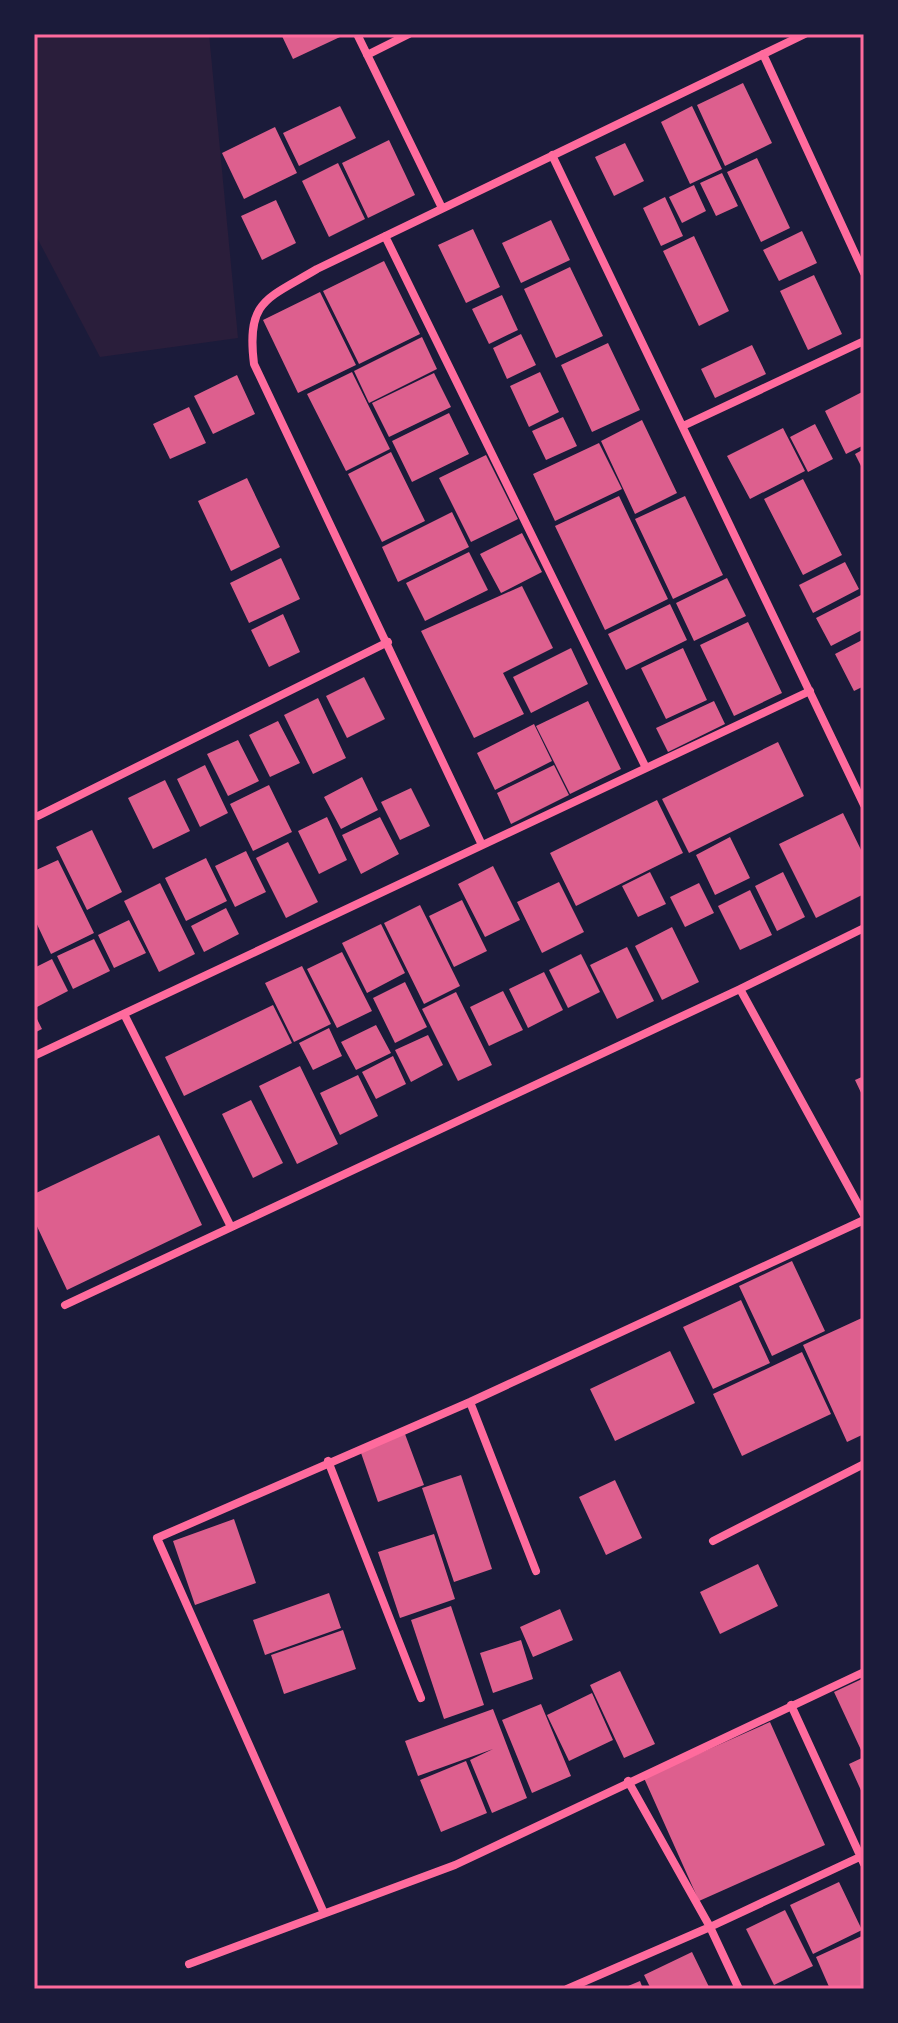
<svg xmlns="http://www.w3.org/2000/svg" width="898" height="2023" viewBox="0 0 898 2023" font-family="Barlow,sans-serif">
<rect width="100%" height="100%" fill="#1b1b3a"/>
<path fill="#2a1e3b" d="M34 34H209L238 338 100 357 34 232Z"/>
<path fill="#dd5f8e" d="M281 34H339L340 37 293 59Z
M743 83 772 143 725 166 697 105Z
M340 106 356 138 299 166 283 133Z
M692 106 722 169 690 184 661 122Z
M275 127 297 173 244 199 222 153Z
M389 140 415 195 368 218 342 163Z
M625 143 644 181 614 196 595 157Z
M757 158 790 228 761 242 727 172Z
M338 163 365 219 329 237 302 181Z
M722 173 738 206 716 216 700 183Z
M694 185 706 211 682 223 669 197Z
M665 197 683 236 661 246 643 208Z
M276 200 296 243 262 260 241 216Z
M551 220 570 260 521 283 502 243Z
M473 229 500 287 466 303 438 245Z
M802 231 817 263 779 281 763 250Z
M694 236 729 311 699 326 663 251Z
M384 261 420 334 359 364 323 291Z
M570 267 603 336 556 358 524 289Z
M814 275 842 334 808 350 780 291Z
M320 292 356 365 298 393 263 320Z
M502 295 518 330 489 344 472 309Z
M521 334 536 365 507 379 493 348Z
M422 337 437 369 369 403 354 371Z
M608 343 640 410 592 432 561 365Z
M752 345 766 374 715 398 701 369Z
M352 372 390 449 346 471 307 394Z
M540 372 559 412 529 427 510 386Z
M434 373 451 407 389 437 372 403Z
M237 375 255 414 213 434 194 396Z
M864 391V445L846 454 825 411Z
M189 407 206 443 170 459 153 424Z
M449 413 469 454 412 482 392 441Z
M563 417 577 446 546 460 532 431Z
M642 420 677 493 635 514 601 441Z
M815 424 833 459 808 472 790 437Z
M783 428 805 471 750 499 727 456Z
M599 443 622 489 555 521 533 474Z
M864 449V472L855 454Z
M391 452 425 521 382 542 348 474Z
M486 455 518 519 471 542 439 478Z
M247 478 280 547 231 571 198 501Z
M803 479 842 555 803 575 764 499Z
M619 496 668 599 605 630 555 526Z
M685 496 723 575 673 599 635 519Z
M452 512 469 547 398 582 382 547Z
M522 533 542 572 501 593 480 554Z
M469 552 488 590 425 621 406 583Z
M281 558 300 599 249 623 230 583Z
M845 562 859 589 813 613 799 585Z
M727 578 746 616 694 641 676 603Z
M522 586 553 648 503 673 524 714 474 738 421 631Z
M861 595 864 629 831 646 816 618Z
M670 604 687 640 626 670 608 634Z
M283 614 300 652 269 667 251 630Z
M748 622 782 693 734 716 700 645Z
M864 639V686L854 691 835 654Z
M571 648 588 684 531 713 513 677Z
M683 648 707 700 666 719 641 668Z
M364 677 385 719 347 738 326 696Z
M318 698 346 758 313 774 284 715Z
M588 701 621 769 570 794 536 726Z
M714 701 725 724 668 752 656 728Z
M278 721 300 763 270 777 249 735Z
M534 724 552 761 495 790 477 753Z
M238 740 259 781 228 796 207 754Z
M778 742 804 796 689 853 662 799Z
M205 765 228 813 200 827 177 779Z
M554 765 569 795 511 824 497 793Z
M362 777 378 810 341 829 324 797Z
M165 780 190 831 153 849 128 798Z
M269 785 292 832 253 851 230 804Z
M411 788 430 826 400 840 381 802Z
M657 800 683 853 576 906 550 853Z
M843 813 864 856V894L816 918 779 844Z
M327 817 347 860 319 874 298 831Z
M380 817 399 854 361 874 342 835Z
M92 830 122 892 87 910 56 847Z
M730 837 750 878 715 895 696 855Z
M288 842 318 902 286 918 256 858Z
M246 851 266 892 235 907 215 866Z
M206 858 227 901 186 921 165 878Z
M58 860 94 933 51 954 34 918V871Z
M493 866 520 920 485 937 458 884Z
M650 872 666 904 638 917 622 886Z
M783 872 805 917 777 931 755 886Z
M559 882 584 932 542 953 517 902Z
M160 883 195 954 159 972 124 901Z
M699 883 714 913 685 927 670 897Z
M750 890 772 935 740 950 718 906Z
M462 900 487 951 454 967 429 916Z
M420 905 460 986 424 1004 384 923Z
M226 908 239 934 204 952 191 926Z
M129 920 146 953 114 968 98 935Z
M381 924 405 973 367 993 342 943Z
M672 927 699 982 662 1000 635 946Z
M94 939 110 971 73 989 57 956Z
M627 947 654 1001 617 1019 590 965Z
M342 952 372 1011 337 1028 307 969Z
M581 954 600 992 568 1008 549 970Z
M52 959 68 991 37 1007 34 968Z
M302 966 331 1024 294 1042 265 983Z
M544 972 563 1010 528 1028 509 989Z
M405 982 427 1027 395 1043 373 998Z
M503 991 523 1030 489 1046 470 1007Z
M456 992 492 1065 458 1081 422 1009Z
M273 1005 292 1043 184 1096 165 1057Z
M34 1013 42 1029 34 1033Z
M376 1025 391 1053 356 1070 341 1042Z
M329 1028 342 1056 313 1070 299 1043Z
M428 1035 443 1065 411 1082 395 1050Z
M393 1056 406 1084 376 1099 362 1072Z
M300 1066 338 1144 297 1164 259 1086Z
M358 1075 378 1116 340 1135 320 1093Z
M864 1076V1099L855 1080Z
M251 1100 283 1163 253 1178 222 1114Z
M159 1135 202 1225 67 1290 34 1220V1194Z
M792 1261 825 1331 772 1356 739 1286Z
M741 1300 770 1363 713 1389 683 1327Z
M864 1317V1434L847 1442 803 1345Z
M670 1351 695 1403 615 1441 590 1389Z
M802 1352 831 1414 742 1456 713 1394Z
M405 1434 424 1485 378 1502 360 1450Z
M461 1475 492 1569 454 1582 422 1488Z
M615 1480 642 1538 606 1555 579 1497Z
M234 1519 256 1583 195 1605 173 1541Z
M434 1534 455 1599 400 1618 378 1552Z
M758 1564 778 1606 720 1634 700 1592Z
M329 1593 341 1628 265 1655 253 1620Z
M451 1606 484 1705 444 1719 411 1620Z
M560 1609 573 1640 533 1657 520 1627Z
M343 1630 356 1669 284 1694 271 1655Z
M521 1640 533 1679 493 1693 480 1653Z
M620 1671 655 1744 624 1758 590 1685Z
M864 1678V1749L861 1750 834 1692Z
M592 1693 613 1740 569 1761 547 1715Z
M541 1704 571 1776 532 1793 502 1720Z
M493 1709 527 1798 492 1813 470 1760 493 1749 418 1776 405 1741Z
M770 1722 825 1845 699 1901 644 1778Z
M864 1757V1797L849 1764Z
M466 1761 487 1813 441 1832 420 1780Z
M839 1882 862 1930 813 1954 790 1905Z
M785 1910 813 1966 774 1985 746 1929Z
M864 1935V1987L830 1989 816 1957Z
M692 1952 710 1989H651L644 1975Z
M640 1981 643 1989H621Z"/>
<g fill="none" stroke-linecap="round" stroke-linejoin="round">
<path stroke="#ff6b9d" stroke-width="8" d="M357 34 442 208
M763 54 864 273
M367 55 409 34
M552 155 864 805
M385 236 646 768
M683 426 864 341
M38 816 388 642
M482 845 254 364C246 300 267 299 317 269L805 34
M864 928 740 989 864 1215
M124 1014 230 1225
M34 1056 810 691
M65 1305 740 989
M470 1402 536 1571
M328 1461 421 1698
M713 1541 864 1464
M791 1705 864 1864
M323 1911 157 1538 470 1402 864 1220
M189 1964 455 1865 864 1672
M567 1989 710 1927 628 1781
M739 1989 710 1927 864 1855"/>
</g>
<rect width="898" height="2023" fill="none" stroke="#1b1b3a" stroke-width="72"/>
<rect x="36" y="36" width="826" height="1951" fill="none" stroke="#ff6b9d" stroke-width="3"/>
</svg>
